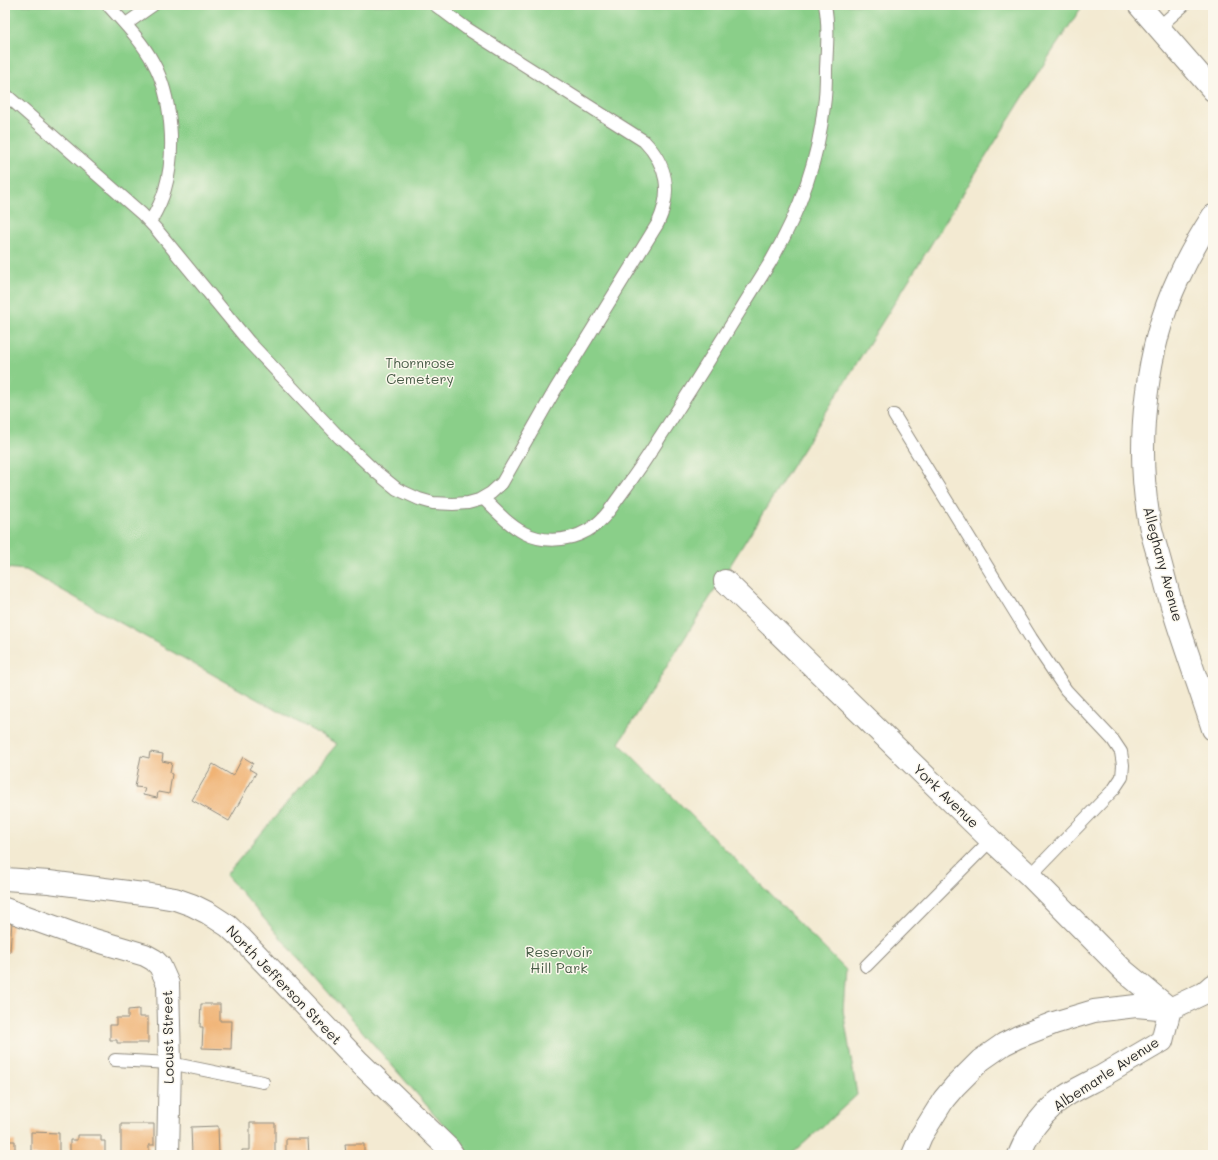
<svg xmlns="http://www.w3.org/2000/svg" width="1218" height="1160" viewBox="0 0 1218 1160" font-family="Mali,sans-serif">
<rect width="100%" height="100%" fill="#fbf7ec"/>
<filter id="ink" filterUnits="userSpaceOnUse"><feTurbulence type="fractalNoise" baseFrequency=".025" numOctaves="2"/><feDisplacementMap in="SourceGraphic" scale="8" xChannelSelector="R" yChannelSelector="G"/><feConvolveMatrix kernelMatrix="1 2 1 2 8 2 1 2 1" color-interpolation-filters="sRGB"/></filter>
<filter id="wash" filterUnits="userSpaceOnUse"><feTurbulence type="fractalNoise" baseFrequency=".012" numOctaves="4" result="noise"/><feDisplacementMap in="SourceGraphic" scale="16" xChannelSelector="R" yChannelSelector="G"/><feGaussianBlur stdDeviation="0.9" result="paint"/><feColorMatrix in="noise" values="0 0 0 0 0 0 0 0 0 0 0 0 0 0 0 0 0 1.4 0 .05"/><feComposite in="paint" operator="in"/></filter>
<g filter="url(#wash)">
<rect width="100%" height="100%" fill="#f3ead2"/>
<path fill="#8acf89" stroke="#5a7d5a" d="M5 5H1083L1042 67 619 743 846 970 843 1010 857 1095 791 1155H470L226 875 337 744 26 570 5 568Z"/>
<g id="blocks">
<path fill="#f0b374" d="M150 752 163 754 162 761 172 763 170 773 172 774 169 794 158 792 157 798 143 795 145 788 135 787 141 756 149 758Z
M243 757 253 763 249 769 256 773 229 821 192 800 213 764 233 776Z
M5 920H12L10 952H5Z
M201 1004H220V1021H232L231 1049 202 1048 203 1027H200Z
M139 1009V1017H148V1043H117V1040H110V1025H116V1018H128V1010Z
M250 1123H275V1155H242V1150H250Z
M121 1124H154V1145H149V1155H121Z
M218 1126 219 1155H192L191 1127Z
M31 1132 59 1133V1155H31Z
M77 1135H101V1141H105V1155H70V1140H77Z
M286 1139H308L309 1155H286Z
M5 1141H15V1155H5Z
M345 1144H364V1155H346Z"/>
</g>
</g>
<g filter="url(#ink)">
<use href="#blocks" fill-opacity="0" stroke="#8f8a7e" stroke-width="1"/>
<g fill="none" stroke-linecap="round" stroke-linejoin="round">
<defs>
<path id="service" d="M108 5C124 23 141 40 153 62 172 96 176 152 165 189 162 201 156 212 150 222
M126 24 153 5
M1159 27 1184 5
M5 94 142 214 157 230 249 342 340 438 376 472 397 489 419 499 433 503 453 504 468 503 479 500 491 493 502 483 555 390 658 223C672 192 668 166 644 141L466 28 435 5
M894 415 1031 638 1066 690 1113 740 1121 752 1123 765 1122 777 1114 789 1030 876
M483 498C510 525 530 548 572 537 582 534 593 528 600 521 608 514 613 505 619 497 633 478 647 458 660 437 698 379 734 320 771 261 799 213 818 161 824 106 826 94 826 81 826 69 827 47 829 26 825 5
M866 966 991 840
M115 1060 170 1063 263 1082"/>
<path id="minor" d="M1139 5 1213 90
M1213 216C1200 236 1188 257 1178 279 1146 347 1136 441 1148 514 1150 529 1155 544 1159 558 1163 572 1166 585 1170 599 1183 643 1199 685 1213 729
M725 581 991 840 1030 876 1124 971 1170 1009 1162 1041C1143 1052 1123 1064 1104 1075 1088 1084 1070 1091 1056 1103 1040 1117 1027 1135 1019 1155
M5 879 49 882 151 895 175 899 192 905 208 913 228 926 241 938 359 1062 449 1149 453 1155
M5 909 74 934 145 955 154 960 160 966 168 984 170 1063 168 1155
M913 1155 921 1136 944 1099 955 1086 981 1060 1004 1044 1018 1037 1054 1023 1094 1011 1136 1006 1170 1009 1204 993 1213 985"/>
</defs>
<use href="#service" stroke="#8f8a7e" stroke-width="14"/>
<use href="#minor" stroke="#8f8a7e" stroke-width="24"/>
<use href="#service" stroke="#fff" stroke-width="12"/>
<use href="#minor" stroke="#fff" stroke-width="22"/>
</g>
</g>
<g text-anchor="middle" stroke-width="3" stroke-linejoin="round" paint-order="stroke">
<g font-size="14" fill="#485c47" stroke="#fbf7ec">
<text x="420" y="368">Thornrose<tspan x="420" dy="16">Cemetery</tspan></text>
<text x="559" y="957">Reservoir<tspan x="559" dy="16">Hill Park</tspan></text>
</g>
<g font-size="14" fill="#2b2b2b" stroke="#fbf7ec">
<text transform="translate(1163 564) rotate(75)" y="5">Alleghany Avenue</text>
<text transform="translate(946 796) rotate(44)" y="5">York Avenue</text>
<text transform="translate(284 985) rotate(46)" y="5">North Jefferson Street</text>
<text transform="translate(168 1037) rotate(-91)" y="5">Locust Street</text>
<text transform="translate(1106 1074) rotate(-33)" y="5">Albemarle Avenue</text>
</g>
</g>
<rect width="1218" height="1160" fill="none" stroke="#fbf7ec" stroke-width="20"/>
</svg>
